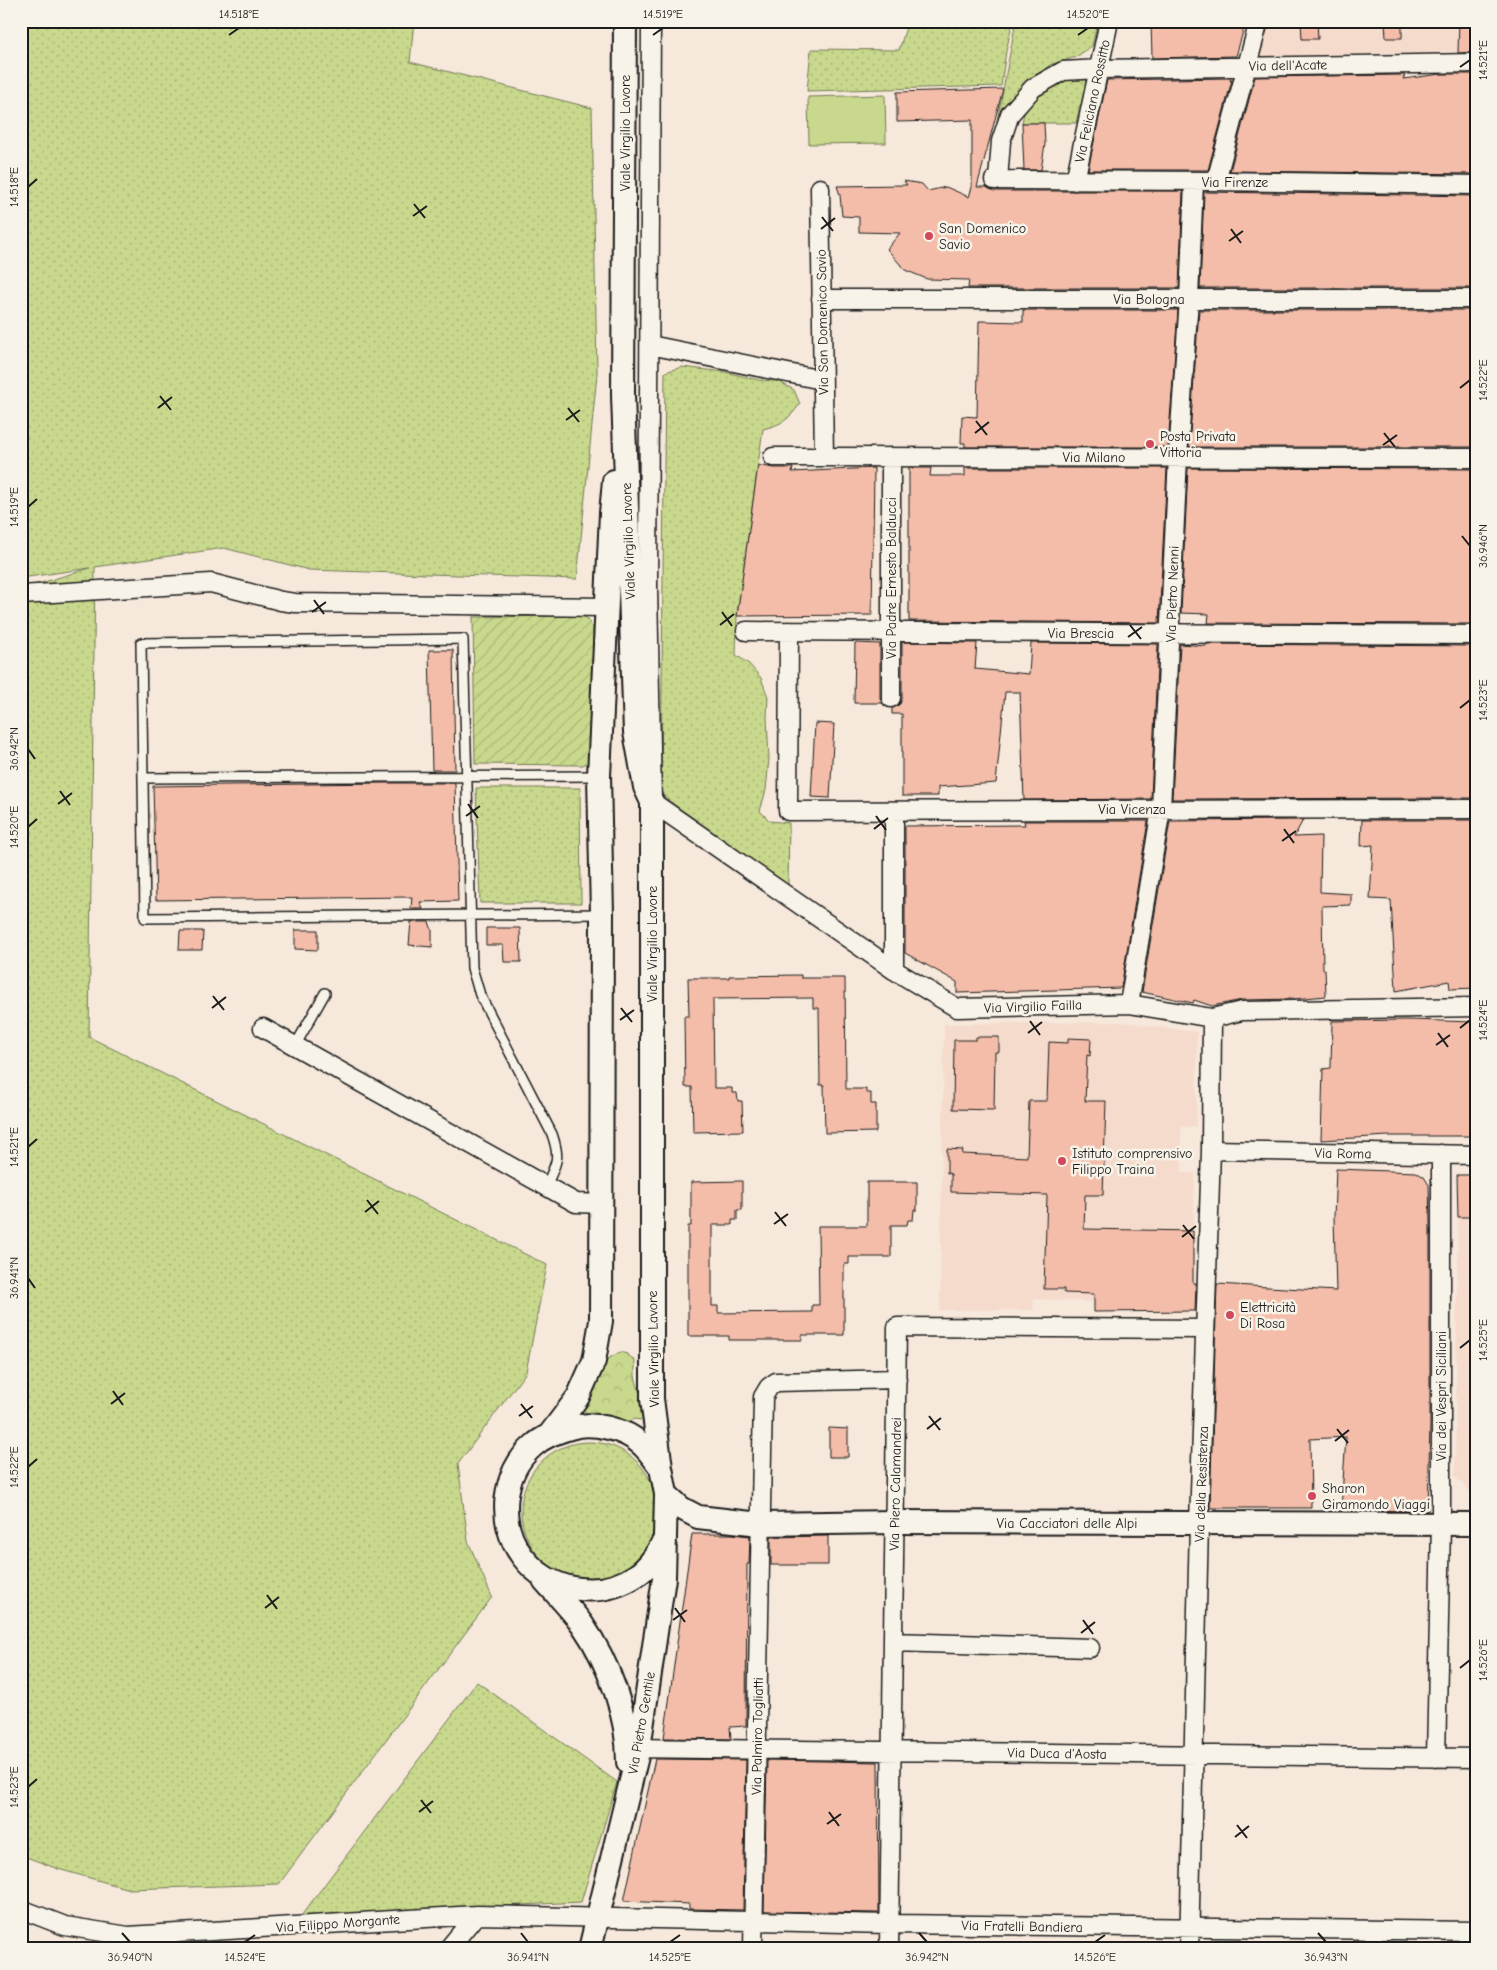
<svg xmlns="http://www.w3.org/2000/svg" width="1497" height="1970" viewBox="0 0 1497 1970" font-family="'Comic Neue',sans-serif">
<defs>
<pattern id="grass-dots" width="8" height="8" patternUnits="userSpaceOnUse" patternTransform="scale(1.25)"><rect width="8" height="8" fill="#c8d88c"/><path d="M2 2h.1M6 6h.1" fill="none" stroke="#abb978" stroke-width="1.8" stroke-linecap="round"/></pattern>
<pattern id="forest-crowns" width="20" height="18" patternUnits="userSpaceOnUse" patternTransform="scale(1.25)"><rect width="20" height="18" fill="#c8d88c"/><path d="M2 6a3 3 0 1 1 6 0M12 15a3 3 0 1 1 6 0" fill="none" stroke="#abb978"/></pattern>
<pattern id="garden-furrows" width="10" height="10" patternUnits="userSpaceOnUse" patternTransform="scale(1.25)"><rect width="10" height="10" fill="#c8d88c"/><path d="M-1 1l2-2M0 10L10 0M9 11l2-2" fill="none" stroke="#abb978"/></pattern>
</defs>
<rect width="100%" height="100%" fill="#f6e8db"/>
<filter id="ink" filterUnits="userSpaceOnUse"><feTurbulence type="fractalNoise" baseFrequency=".02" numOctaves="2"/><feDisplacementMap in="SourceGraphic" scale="10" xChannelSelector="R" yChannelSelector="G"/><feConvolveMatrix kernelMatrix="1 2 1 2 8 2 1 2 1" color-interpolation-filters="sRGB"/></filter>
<g filter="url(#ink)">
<path fill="#f5dbcc" d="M1270 21H1459L1458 52 1260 56Z
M1121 1022 1197 1032 1196 1126 1181 1127 1182 1173H1195L1193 1231 1095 1229 1094 1302 1034 1299 1033 1310H940L944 1024Z
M1458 1217H1476V1498L1455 1476Z"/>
<path fill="url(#grass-dots)" stroke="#727a54" d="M21 21H414L410 62 592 108 597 374 577 579 309 570 224 548 95 567 89 1037 547 1265 526 1372 458 1464 468 1541 492 1597 279 1884 129 1889 58 1869 21 1855V589L90 568 21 578Z
M908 21H1013L1006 51 1001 86 807 91 811 49 899 50Z
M1016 21H1098L1092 46 1076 57 1050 65 1030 80 1013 97 995 132Z
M1076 73 1086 76 1088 81 1085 100 1080 105 1076 123H1022C1026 92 1051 86 1076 73Z
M682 367 725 372 759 380 778 381 794 390 800 404C788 420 783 424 763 429L737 616 736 655 749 664 761 678 768 697 767 717 769 759 766 790 760 811 770 821 789 823 788 885 665 798 661 784 665 372Z
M476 788H580L581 903H480Z
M521 1510a68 68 0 1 1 136 0a68 68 0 1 1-136 0Z
M477 1682 617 1782 581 1902 301 1916Z"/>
<path fill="url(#forest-crowns)" stroke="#727a54" d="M620 1352 627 1354 635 1361V1376L639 1391 644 1398 646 1418 641 1420 634 1419 629 1422 610 1416 586 1413 583 1409 594 1390 604 1361Z"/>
<path fill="url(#garden-furrows)" stroke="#727a54" d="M582 616 587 618 593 628 592 755 590 761 583 765 475 764 473 617Z"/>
<path fill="#c8d88c" stroke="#727a54" d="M885 95 886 143 809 144 808 97Z"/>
<path fill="#f4bda9" stroke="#1c1c1c" d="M1151 21H1246L1236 56 1152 58Z
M1301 21H1317L1318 39H1302Z
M1385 21H1402V38H1386Z
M1459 21H1476V52L1458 53Z
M1441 74H1476V174L1230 171 1255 77 1405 75 1403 79Z
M1231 78 1230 81 1232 80 1208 170H1088L1107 80Z
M1003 89 977 187H987L994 191H1183L1179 288H968L969 280 927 279 905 270 887 249 900 233 859 232V217L842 216 840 195 837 186 907 185 904 181 922 184 928 191 946 187 969 197 972 187V120L897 122V92Z
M1022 123H1044L1045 144 1041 170H1024Z
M1204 192 1476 196V288H1200Z
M1023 310H1178L1168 447H965V443H961L962 416 977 417 979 321 1023 322Z
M1199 310H1476V447H1189Z
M758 465 773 468H793L792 472 874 468 872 615 737 616Z
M909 468H931L930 476H965V468H1167L1159 623 909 621Z
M1188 468 1476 469V624L1208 623 1209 614 1181 613Z
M902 642 977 643 975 669 1029 674 1031 643 1158 644 1151 799 1024 800 1020 692H1005L996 783 938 787V796H902V714H892V708L900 704 902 698Z
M855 643 880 644V698L882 703H854Z
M1180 644 1206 646V644L1476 646V798L1172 799Z
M429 650H453L455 770H432Z
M815 723 834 724 830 798 811 797Z
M384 783H455L458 901 420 902 423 909H411L412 897 156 900 153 786Z
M1303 820 1294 837 1321 836 1320 892 1351 894V905L1322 906 1323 970 1325 969 1326 996 1294 999 1242 1000 1212 1006 1194 1000 1193 1003 1142 992 1170 821Z
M1362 820H1476V988L1450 989 1449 981 1396 991 1391 900 1370 899 1373 845 1361 846Z
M1024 821H1148L1121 988 957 993V982L905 953V826L1025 825Z
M411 922H429L432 930V947L409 945Z
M486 928H520L521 962H504L503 945H486Z
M295 930H318V950L295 949Z
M180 931H203L202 950H179Z
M801 975V978H845L846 1089H866V1093H871V1104H876V1132L825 1133 824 1085H820L819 1008H813V998L713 999 714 1088H732V1093H737L738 1101H742L743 1131 693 1132 692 1087H685L684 1016H689L688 978H729V976Z
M1407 1020 1476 1022V1136H1388L1321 1140 1323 1069 1331 1068 1332 1021Z
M976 1037H999V1052H995L994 1110 953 1109 954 1040H976Z
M1068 1038 1091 1039 1090 1056 1087 1055 1085 1101H1106L1103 1195H1085L1084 1229 1193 1231V1283H1196L1195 1311 1094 1312V1294L1064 1293V1289H1044L1047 1195 951 1192V1174L947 1173V1149L963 1150 962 1154 1027 1157 1029 1101H1047L1049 1042 1068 1043Z
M1336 1169 1416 1172 1424 1177 1429 1185 1430 1223V1423L1428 1511 1341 1510 1346 1437 1310 1439 1311 1508H1210L1217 1284 1336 1291 1334 1217Z
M1457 1175H1476V1217H1458Z
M742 1181V1210H737V1220H732V1225H712V1306H718V1313L812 1312V1305H819L818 1226H867V1182H917V1210H914L913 1220H908L907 1225H891V1257H849V1264H844V1335H802V1340H729V1336H688V1226H691V1182Z
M829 1428 848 1429V1457H829Z
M692 1534H732L750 1536 749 1564H747L746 1726 730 1727 731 1739 664 1738Z
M828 1536V1565H771V1537Z
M655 1759 746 1760 743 1910 689 1909V1904L624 1901Z
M767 1760 878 1762 879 1913 764 1911Z"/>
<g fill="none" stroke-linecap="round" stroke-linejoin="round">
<defs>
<path id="service" d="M143 778 599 776
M295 1046 325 993
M546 1186C556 1163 561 1160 552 1134L480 995 472 968 463 639 141 643 145 918 602 914"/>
<path id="minor" d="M651 21 648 586 652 802 894 970 957 1008 1129 1004 1212 1018 1242 1011 1476 1007
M994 180 1216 181 1476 185
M998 180 1001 141 1010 114 1033 88 1063 71 1100 69 1476 63
M1075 181 1109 21
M1216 181 1259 21
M820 188 824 457
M821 299H1476
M650 345 822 380
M773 457 1476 458
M891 457V698
M21 595 211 583 281 601 295 603 607 607
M746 631 1476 635
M789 631 788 811 1476 809
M894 811V970
M1129 1004 1161 809 1178 457 1189 299 1194 182
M263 1028 576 1203 602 1204
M1211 1150 1476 1155
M893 1642 1090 1648
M628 1748 1476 1758
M1436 1758 1441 1524V1154
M21 1909 65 1926 128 1936 476 1915 889 1924 1476 1931
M448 1949 476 1915
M753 1949 763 1397 769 1387 776 1382 897 1379
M889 1949 897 1327 1205 1329
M1189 1949 1199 1524 1211 1150 1212 1018"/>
<path id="tertiary" d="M550 1434 578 1397 594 1361 601 1321 602 914 599 776 611 513 614 481
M661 1468C655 1460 649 1451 641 1444 625 1429 592 1421 570 1428 557 1432 544 1436 533 1446 502 1473 497 1523 522 1556 549 1592 599 1600 637 1575 650 1566 658 1552 665 1539
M666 1494 681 1508 698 1517 760 1524 895 1522 1476 1524
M544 1580C557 1595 571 1609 582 1624 609 1663 628 1715 628 1762
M590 1949 639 1748 664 1578 666 1494 661 1468 652 1399V802L645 787 635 732 623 395 625 21"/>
</defs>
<use href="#service" stroke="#1c1c1c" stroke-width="12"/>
<use href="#minor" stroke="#1c1c1c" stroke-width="21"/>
<use href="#tertiary" stroke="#1c1c1c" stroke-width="26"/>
<use href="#service" stroke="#f7f3e8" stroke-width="9"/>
<use href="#minor" stroke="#f7f3e8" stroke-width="18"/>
<use href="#tertiary" stroke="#f7f3e8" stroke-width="22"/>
</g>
</g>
<path fill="none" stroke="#1c1c1c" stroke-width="2" d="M229 35 239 28M653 35 663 28M1078 35 1088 28M1460 67 1470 60M28 187 37 179M414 204 425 218M413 216 427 206M822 217 833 231M821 229 835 218M1231 229 1241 243M1229 241 1243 231M1460 388 1470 380M160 396 171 410M158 408 172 397M568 408 579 422M566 420 580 410M976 421 987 435M975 433 989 422M1384 433 1395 447M1383 445 1397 435M28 507 37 499M1462 536 1470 546M314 600 324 614M312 612 326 602M722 612 732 626M720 625 734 614M1130 625 1141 639M1128 637 1142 627M1460 708 1470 700M28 749 35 759M60 791 70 805M58 804 72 793M468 804 478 818M466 816 480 806M876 816 886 830M28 827 37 819M874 829 888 818M1284 829 1294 843M1282 841 1296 831M213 996 224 1010M212 1008 226 997M621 1008 632 1022M620 1020 634 1010M1030 1021 1040 1035M1460 1028 1470 1020M1028 1033 1042 1022M1438 1033 1448 1047M1436 1045 1450 1035M28 1147 37 1139M367 1200 378 1214M365 1212 379 1201M775 1212 786 1226M774 1224 788 1214M1183 1225 1194 1239M1182 1237 1196 1226M28 1278 35 1288M1460 1348 1470 1340M113 1391 123 1405M111 1404 125 1393M521 1404 532 1418M519 1416 533 1406M929 1416 940 1430M927 1429 941 1418M1337 1429 1348 1443M1335 1441 1349 1430M28 1467 37 1459M267 1595 277 1609M265 1608 279 1597M675 1608 685 1622M673 1620 687 1610M1083 1620 1093 1634M1081 1633 1095 1622M1460 1668 1470 1660M28 1787 37 1779M421 1800 431 1813M419 1812 433 1801M829 1812 839 1826M827 1824 841 1814M1237 1825 1247 1838M1235 1837 1249 1826M122 1933 130 1942M521 1933 528 1942M919 1933 927 1942M1318 1933 1326 1942M245 1942 255 1935M670 1942 680 1935M1095 1942 1105 1935"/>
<g fill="#d1495b" stroke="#f7f3e8" stroke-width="2">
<circle cx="929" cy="236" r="5"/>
<circle cx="1150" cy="444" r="5"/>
<circle cx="1062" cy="1161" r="5"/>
<circle cx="1230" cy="1315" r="5"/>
<circle cx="1312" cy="1496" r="5"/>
</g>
<g text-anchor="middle" stroke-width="5" stroke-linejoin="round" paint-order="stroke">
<g font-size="14" fill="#1c1c1c" stroke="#f7f3e8">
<text transform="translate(1288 65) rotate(-1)" y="5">Via dell'Acate</text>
<text transform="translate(1092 101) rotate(-78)" y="5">Via Feliciano Rossitto</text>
<text transform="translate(625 133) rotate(-90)" y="5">Viale Virgilio Lavore</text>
<text x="1235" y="187">Via Firenze</text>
<text x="1149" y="304">Via Bologna</text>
<text transform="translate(822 322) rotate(-91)" y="5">Via San Domenico Savio</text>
<text x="1094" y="462">Via Milano</text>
<text transform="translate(628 541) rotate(-92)" y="5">Viale Virgilio Lavore</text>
<text transform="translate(891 578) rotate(-90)" y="5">Via Padre Ernesto Balducci</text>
<text transform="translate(1172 594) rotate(-88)" y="5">Via Pietro Nenni</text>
<text x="1081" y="638">Via Brescia</text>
<text x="1132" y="814">Via Vicenza</text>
<text transform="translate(652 944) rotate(-90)" y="5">Viale Virgilio Lavore</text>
<text transform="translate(1033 1006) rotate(-2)" y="5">Via Virgilio Failla</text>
<text transform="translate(1343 1153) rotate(1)" y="5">Via Roma</text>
<text transform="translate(653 1349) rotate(-91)" y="5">Viale Virgilio Lavore</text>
<text transform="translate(1441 1396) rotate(-90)" y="5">Via dei Vespri Siciliani</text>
<text transform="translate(895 1484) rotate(-89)" y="5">Via Piero Calamandrei</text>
<text transform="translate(1201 1484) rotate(-88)" y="5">Via della Resistenza</text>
<text x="1067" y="1528">Via Cacciatori delle Alpi</text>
<text transform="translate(641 1723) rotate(-80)" y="5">Via Pietro Gentile</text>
<text transform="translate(757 1736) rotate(-89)" y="5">Via Palmiro Togliatti</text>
<text transform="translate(1057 1753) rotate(1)" y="5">Via Duca d'Aosta</text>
<text transform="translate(338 1923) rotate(-4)" y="5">Via Filippo Morgante</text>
<text transform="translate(1022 1926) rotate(1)" y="5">Via Fratelli Bandiera</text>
</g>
<g font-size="14" fill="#1c1c1c" stroke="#f7f3e8" text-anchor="start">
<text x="939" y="233">San Domenico<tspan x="939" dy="16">Savio</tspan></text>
<text x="1160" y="441">Posta Privata<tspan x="1160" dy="16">Vittoria</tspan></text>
<text x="1072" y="1158">Istituto comprensivo<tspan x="1072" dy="16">Filippo Traina</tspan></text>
<text x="1240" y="1312">Elettricità<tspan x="1240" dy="16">Di Rosa</tspan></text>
<text x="1322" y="1493">Sharon<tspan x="1322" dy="16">Giramondo Viaggi</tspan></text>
</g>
</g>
<rect width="1497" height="1970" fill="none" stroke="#f7f3e8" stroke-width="55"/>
<rect x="28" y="28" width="1442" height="1914" fill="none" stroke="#1c1c1c" stroke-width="2"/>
<g font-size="12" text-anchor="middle" fill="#1c1c1c">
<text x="239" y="18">14.518°E</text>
<text x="663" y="18">14.519°E</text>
<text x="1088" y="18">14.520°E</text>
<text transform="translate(1483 60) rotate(-90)" y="4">14.521°E</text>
<text transform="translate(14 187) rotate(-90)" y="4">14.518°E</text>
<text transform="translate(1483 380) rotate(-90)" y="4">14.522°E</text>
<text transform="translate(14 507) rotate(-90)" y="4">14.519°E</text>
<text transform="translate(1483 546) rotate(-90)" y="4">36.946°N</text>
<text transform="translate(1483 700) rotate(-90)" y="4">14.523°E</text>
<text transform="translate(14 749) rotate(-90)" y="4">36.942°N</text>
<text transform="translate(14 827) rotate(-90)" y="4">14.520°E</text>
<text transform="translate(1483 1020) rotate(-90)" y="4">14.524°E</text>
<text transform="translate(14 1147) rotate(-90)" y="4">14.521°E</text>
<text transform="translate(14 1278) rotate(-90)" y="4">36.941°N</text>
<text transform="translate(1483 1340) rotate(-90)" y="4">14.525°E</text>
<text transform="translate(14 1467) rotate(-90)" y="4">14.522°E</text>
<text transform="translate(1483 1660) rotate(-90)" y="4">14.526°E</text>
<text transform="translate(14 1787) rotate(-90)" y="4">14.523°E</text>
<text x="130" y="1961">36.940°N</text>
<text x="245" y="1961">14.524°E</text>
<text x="528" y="1961">36.941°N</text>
<text x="670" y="1961">14.525°E</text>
<text x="927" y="1961">36.942°N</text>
<text x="1095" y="1961">14.526°E</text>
<text x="1326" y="1961">36.943°N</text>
</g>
</svg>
